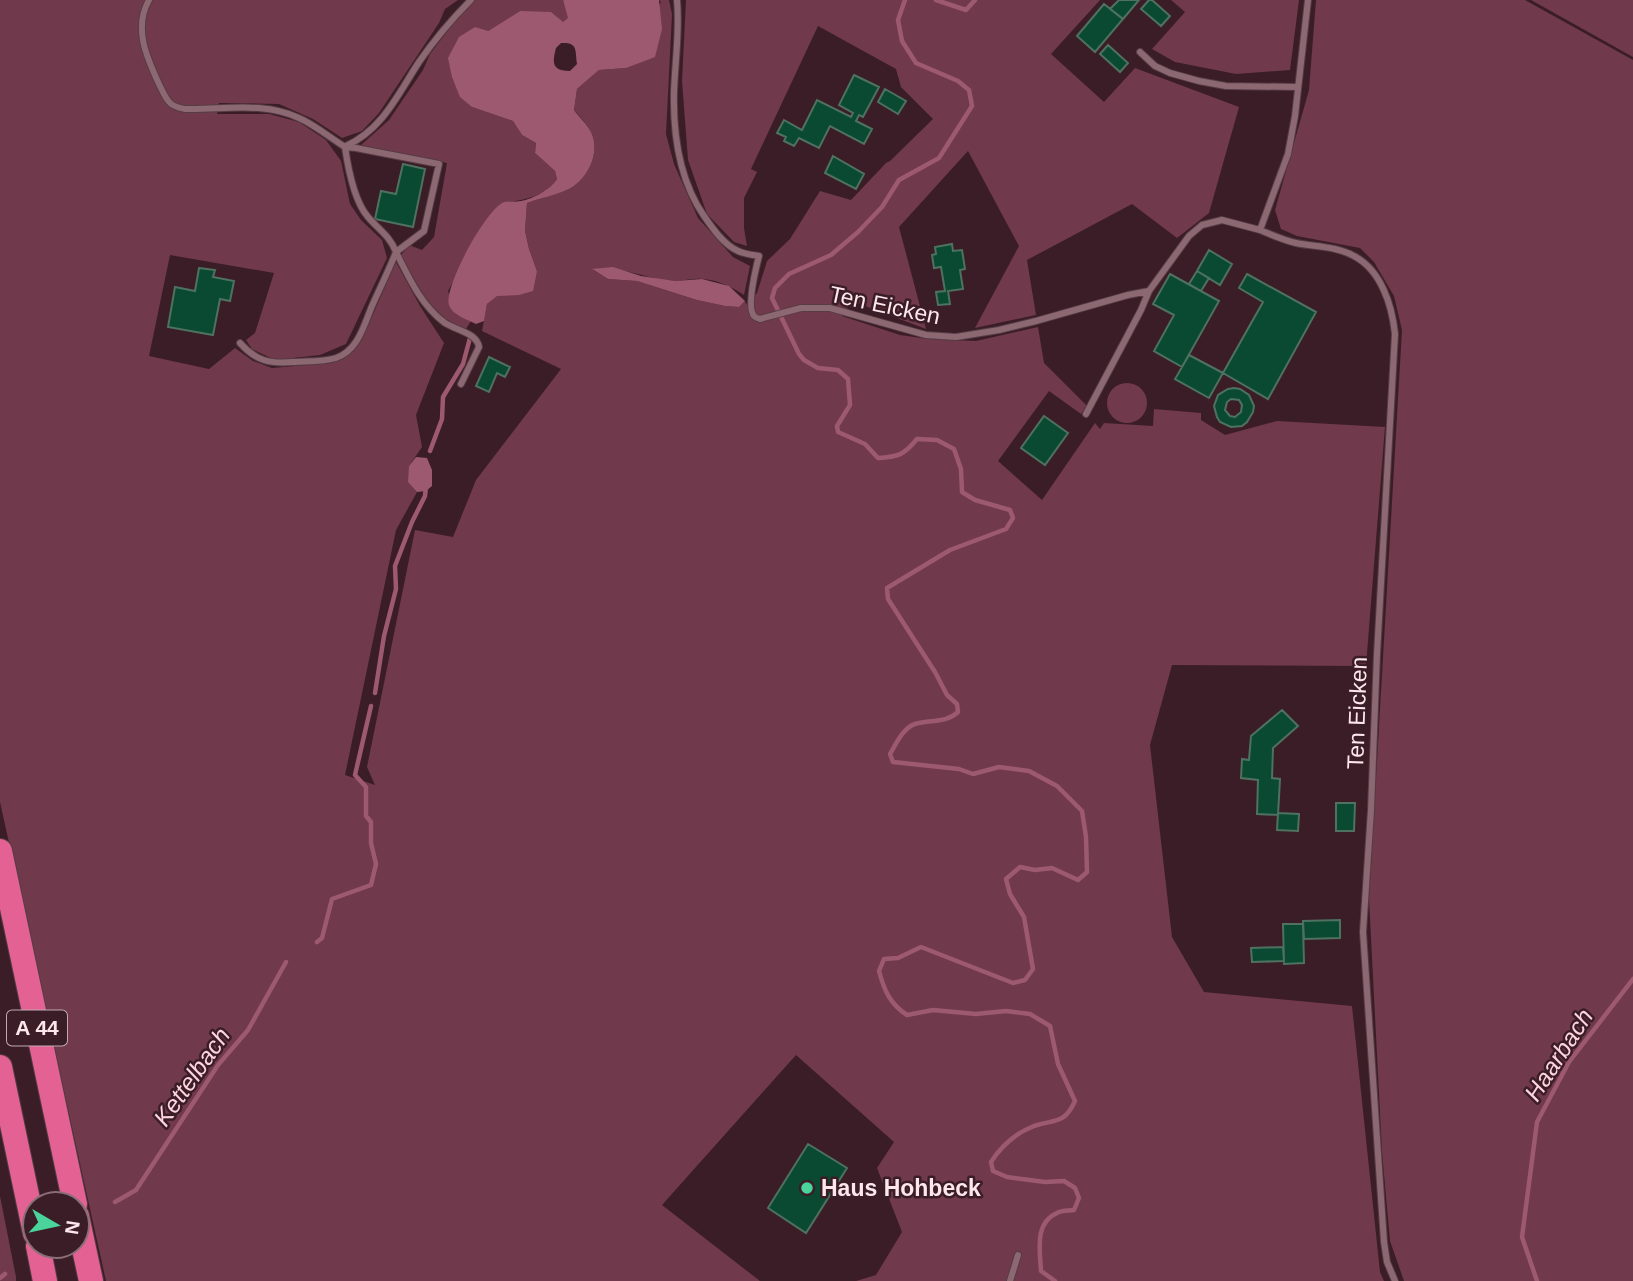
<svg xmlns="http://www.w3.org/2000/svg" width="1633" height="1281" viewBox="0 0 1633 1281" font-family="Arial,sans-serif">
<rect width="100%" height="100%" fill="#3b1d27"/>
<path fill="#70394c" d="M0 0H458L445 9 439 23 379 113 362 131 342 138 313 119 279 104 219 103 217 114H269L299 122 326 140 341 161 350 204 361 220 382 240 387 258 346 344 320 355 275 360 252 349 246 340 255 333 274 273 170 255 149 356 209 369 235 348 253 361 272 368 330 363 348 355 362 339 396 262 420 306 444 343 416 415 422 447 409 466V482L417 492 396 530 345 775 375 785 367 767 415 530 453 537 476 480 561 369 482 331 487 304 497 295H519L537 271 529 249 525 231 527 203C540 198 556 195 569 189 588 179 601 152 591 132 587 124 579 116 574 110L577 89 599 70 626 68 661 2 659 0H669L672 14 666 134 674 164 698 218 733 257 750 266 744 295C732 287 718 280 703 279 694 278 684 281 675 281 646 280 621 264 593 270L608 279 637 281 697 300 725 306 739 307 745 301 746 304 757 293 767 261 790 239 820 191 851 200 886 163 890 161 933 119 901 87 896 69 818 26 751 169 757 172 744 198V228L747 246 734 242 707 214 688 160 682 81 686 0H1100L1051 54 1104 102 1135 68 1239 107 1209 213 1177 238 1132 204 1027 260 1036 315 975 328 1019 246 968 151 899 227 926 329 844 298 849 306 842 316 900 335 928 339 976 341 1038 327 1044 363 1087 406 1081 414 1049 391 998 461 1042 500 1095 423 1100 429 1104 423 1153 426 1154 409 1201 413V420L1225 435 1277 421 1385 427 1366 666 1172 665 1150 745 1172 937 1204 992 1352 1006 1380 1272 1384 1281H856L876 1275 902 1232 877 1168 894 1142 796 1055 662 1205 760 1281H106L0 802Z
M471 0H563L569 18 563 22 520 11 488 31 472 107 513 121 522 135 536 143 535 153 555 171 557 179C546 196 523 201 504 202L457 275 448 291 456 314 471 321 466 329C461 327 456 325 451 322 427 308 414 278 401 255L409 245 422 250 434 237 447 163 361 145 389 120 423 70 430 54Z
M1171 0H1299L1290 70 1236 74 1175 62 1152 49 1185 12Z
M1316 0H1525L1633 60V1281H1404L1390 1241 1382 1152 1369 899 1402 330 1394 296 1374 262 1360 248 1297 236 1281 229 1275 210 1309 90Z
M1531 0H1633V57Z
M1107 403a20 20 0 1 1 40 0a20 20 0 1 1-40 0Z
M0 1196 16 1277V1281H0Z"/>
<path fill="#9d5970" fill-rule="evenodd" d="M563 0H659L662 29 655 57 626 68 599 70 577 89 574 110C579 117 587 124 591 132 601 152 588 179 569 189 557 195 540 198 527 203L525 231 529 249 537 271 533 291 519 295 497 296 487 304 484 321 476 324C467 319 453 316 449 305 443 288 486 209 504 202 509 201 516 202 521 201 533 199 551 189 557 179L555 171 535 153 536 143 522 135 513 121 472 107 460 97 452 77 448 58 459 37 475 27 488 31 520 11 551 12 563 22 568 18ZM561 43C578 42 575 50 577 64L570 71C552 71 552 63 556 48Z
M613 267 641 276 675 281 702 279 729 286 745 301 739 307 725 306 697 300 637 281 608 279 592 269Z
M416 457 427 458 432 470V486L426 491 417 492 408 482 409 466Z"/>
<g fill="none" stroke-linecap="round" stroke-linejoin="round">
<path stroke="#9d5970" stroke-width="4.5" d="M905 0 898 20 902 41 916 63 958 81 969 90 972 106 939 158 899 180 882 207 858 232 831 255 789 274 775 288 772 298 799 354 804 360 818 368 838 370 848 379 850 405 837 426 838 432 865 444 878 458C898 457 904 455 917 439L937 440 954 449 961 469 962 492 975 500 1010 510 1013 518 1006 529 950 550 887 588 888 599 935 672 947 695 957 704 958 712C945 724 930 719 915 724 903 728 896 744 890 754L893 762 959 769 973 774 999 767 1029 771 1057 786 1082 811 1086 837 1087 872 1078 880 1052 868 1035 870 1020 867 1006 879 1010 894 1024 917 1033 969 1025 980 1013 983 921 947 898 958 884 959 879 971C884 990 890 1004 907 1015L933 1010 976 1014 1006 1011 1030 1014 1050 1026 1058 1064 1075 1101C1064 1125 1055 1119 1034 1126 1016 1133 1002 1145 991 1162L993 1171 1007 1177 1045 1182 1064 1181 1075 1188 1079 1198 1074 1210C1069 1211 1062 1210 1057 1213 1034 1223 1040 1251 1041 1271L1055 1281
M936 0 966 10 975 0
M430 451 442 419 443 397 463 364 470 338
M375 693 384 636 396 589 395 566 412 522 425 496 426 486
M317 942 322 938 332 899 371 885 376 864 371 843V822L366 816V787L355 775 371 706
M115 1202 136 1190 218 1065 248 1030 286 962
M0 1278 5 1274
M1537 1281 1522 1237 1537 1122 1569 1062 1633 979"/>
</g>
<path fill="#0a4a33" stroke="#4e7160" stroke-width="2" fill-rule="evenodd" d="M1119 0H1139L1123 19 1110 9Z
M1149 0H1152L1170 16 1161 26 1141 9Z
M1104 4 1123 19 1095 52 1077 36Z
M1108 45 1128 63 1120 72 1100 54Z
M854 75 879 87 863 117 859 115 856 121 872 129 864 144 830 126 819 148 799 138 794 146 784 141 786 137 777 133 784 120 802 130 817 100 851 117 853 113 839 105Z
M885 89 906 101 898 114 878 102Z
M833 156 864 174 856 189 825 173Z
M403 164 425 169 413 227 375 219 381 191 396 194Z
M952 244 953 251 962 250 965 269 960 270 963 289 948 291 950 304 938 305 936 292 945 291 941 267 934 268 932 255 936 254 935 247Z
M1209 250 1232 264 1220 285 1197 271Z
M199 268 215 270 213 277 234 281 230 301 220 299 213 335 168 327 175 287 195 291Z
M1197 271 1209 278 1201 291 1189 284Z
M1170 274 1219 301 1182 367 1154 351 1174 315 1153 304Z
M1247 274 1316 312 1268 399 1223 373 1263 302 1239 288Z
M1189 355 1223 373 1209 398 1175 379Z
M489 357 510 367 505 377 497 373 489 392 476 386Z
M1234 388 1240 389 1249 395 1254 406 1253 412 1247 422 1242 426 1231 427 1220 422 1217 417 1214 406 1218 395 1228 389ZM1231 399 1239 400 1242 405 1241 412 1235 417 1230 416 1225 410 1227 402Z
M1044 416 1068 433 1045 465 1021 448Z
M1282 710 1298 726 1273 748 1272 778 1280 779 1278 815 1257 814 1258 780 1241 778 1242 759 1249 760 1251 736Z
M1336 803H1355L1354 831H1336Z
M1278 813 1299 814 1298 831 1277 830Z
M1340 920V938L1304 939 1303 921Z
M1283 924H1303L1304 963 1284 964Z
M1283 947 1284 961 1252 962 1251 948Z
M808 1144 847 1168 806 1233 768 1208Z"/>
<g fill="none" stroke-linecap="round" stroke-linejoin="round">
<defs>
<path id="service" d="M149 0C133 28 147 58 159 84 162 90 165 98 170 103 174 107 180 108 185 109 223 110 263 101 299 118 315 125 329 137 345 147 348 168 354 201 368 217 378 229 390 236 396 252 389 270 380 288 372 306 364 325 358 351 336 358 323 362 307 361 293 362 270 364 256 361 240 343
M677 0C680 31 675 61 674 92 673 135 679 180 704 216 713 229 724 245 738 251 744 254 752 255 759 256 756 268 746 307 754 316 756 318 758 318 760 319L801 308H830L926 335 956 337 999 330 1036 321 1128 295 1149 291
M1308 0 1295 116 1288 154 1260 230C1272 235 1283 240 1296 243 1315 247 1336 246 1354 256 1381 270 1392 305 1395 334L1377 654 1371 810 1363 932 1384 1242 1387 1262 1395 1281
M1140 52 1155 66 1170 73 1199 81 1226 86 1298 87
M346 146C383 129 398 94 419 62 435 39 452 19 471 0
M345 147 356 148 439 164 424 231 396 252C409 278 421 305 445 323 456 330 477 333 479 347L461 384
M1086 414 1141 310 1149 291 1189 236 1202 225 1222 220 1260 230
M1010 1281 1018 1255"/>
<path id="motorway" d="M0 851 75 1204
M0 1067 35 1233
M77 1216 91 1281
M38 1246 45 1281"/>
</defs>
<use href="#service" stroke="#563c45" stroke-width="8"/>
<use href="#motorway" stroke="#563c45" stroke-width="26"/>
<use href="#service" stroke="#8c6873" stroke-width="6"/>
<use href="#motorway" stroke="#e46293" stroke-width="24"/>
</g>
<circle fill="#4ad49c" stroke="#3b1d27" stroke-width="2.5" cx="807" cy="1188" r="7"/>
<g text-anchor="middle" stroke-width="5" stroke-linejoin="round" paint-order="stroke">
<rect fill="#3b1d27" stroke="#c3aab2" stroke-width="2" x="7" y="1010.5" width="60" height="35" rx="5"/>
<g font-size="21" font-weight="bold" fill="#fde7ed">
<text x="37" y="1035">A 44</text>
</g>
<g font-size="23" fill="#fde7ed" stroke="#3b1d27">
<text transform="translate(885 305) rotate(12)" y="8">Ten Eicken</text>
<text transform="translate(1357 713) rotate(-88)" y="8">Ten Eicken</text>
</g>
<g font-size="23" font-weight="bold" fill="#fde7ed" stroke="#3b1d27" text-anchor="start">
<text x="821" y="1196">Haus Hohbeck</text>
</g>
<g font-size="24" font-style="italic" fill="#fed4e0" stroke="#3b1d27">
<text transform="translate(1559 1055) rotate(-57)" y="8">Haarbach</text>
<text transform="translate(192 1077) rotate(-55)" y="8">Kettelbach</text>
</g>
</g>
<g transform="translate(56 1225) rotate(99)"><circle r="33" fill="#3b1d27" stroke="#896e76" stroke-width="2"/>
<path d="M0-5L12 26L0 18L-12 26Z" fill="#4ad49c"/>
<text y="-10" font-size="19" font-weight="bold" text-anchor="middle" fill="#fde7ed">N</text>
</g>
</svg>
